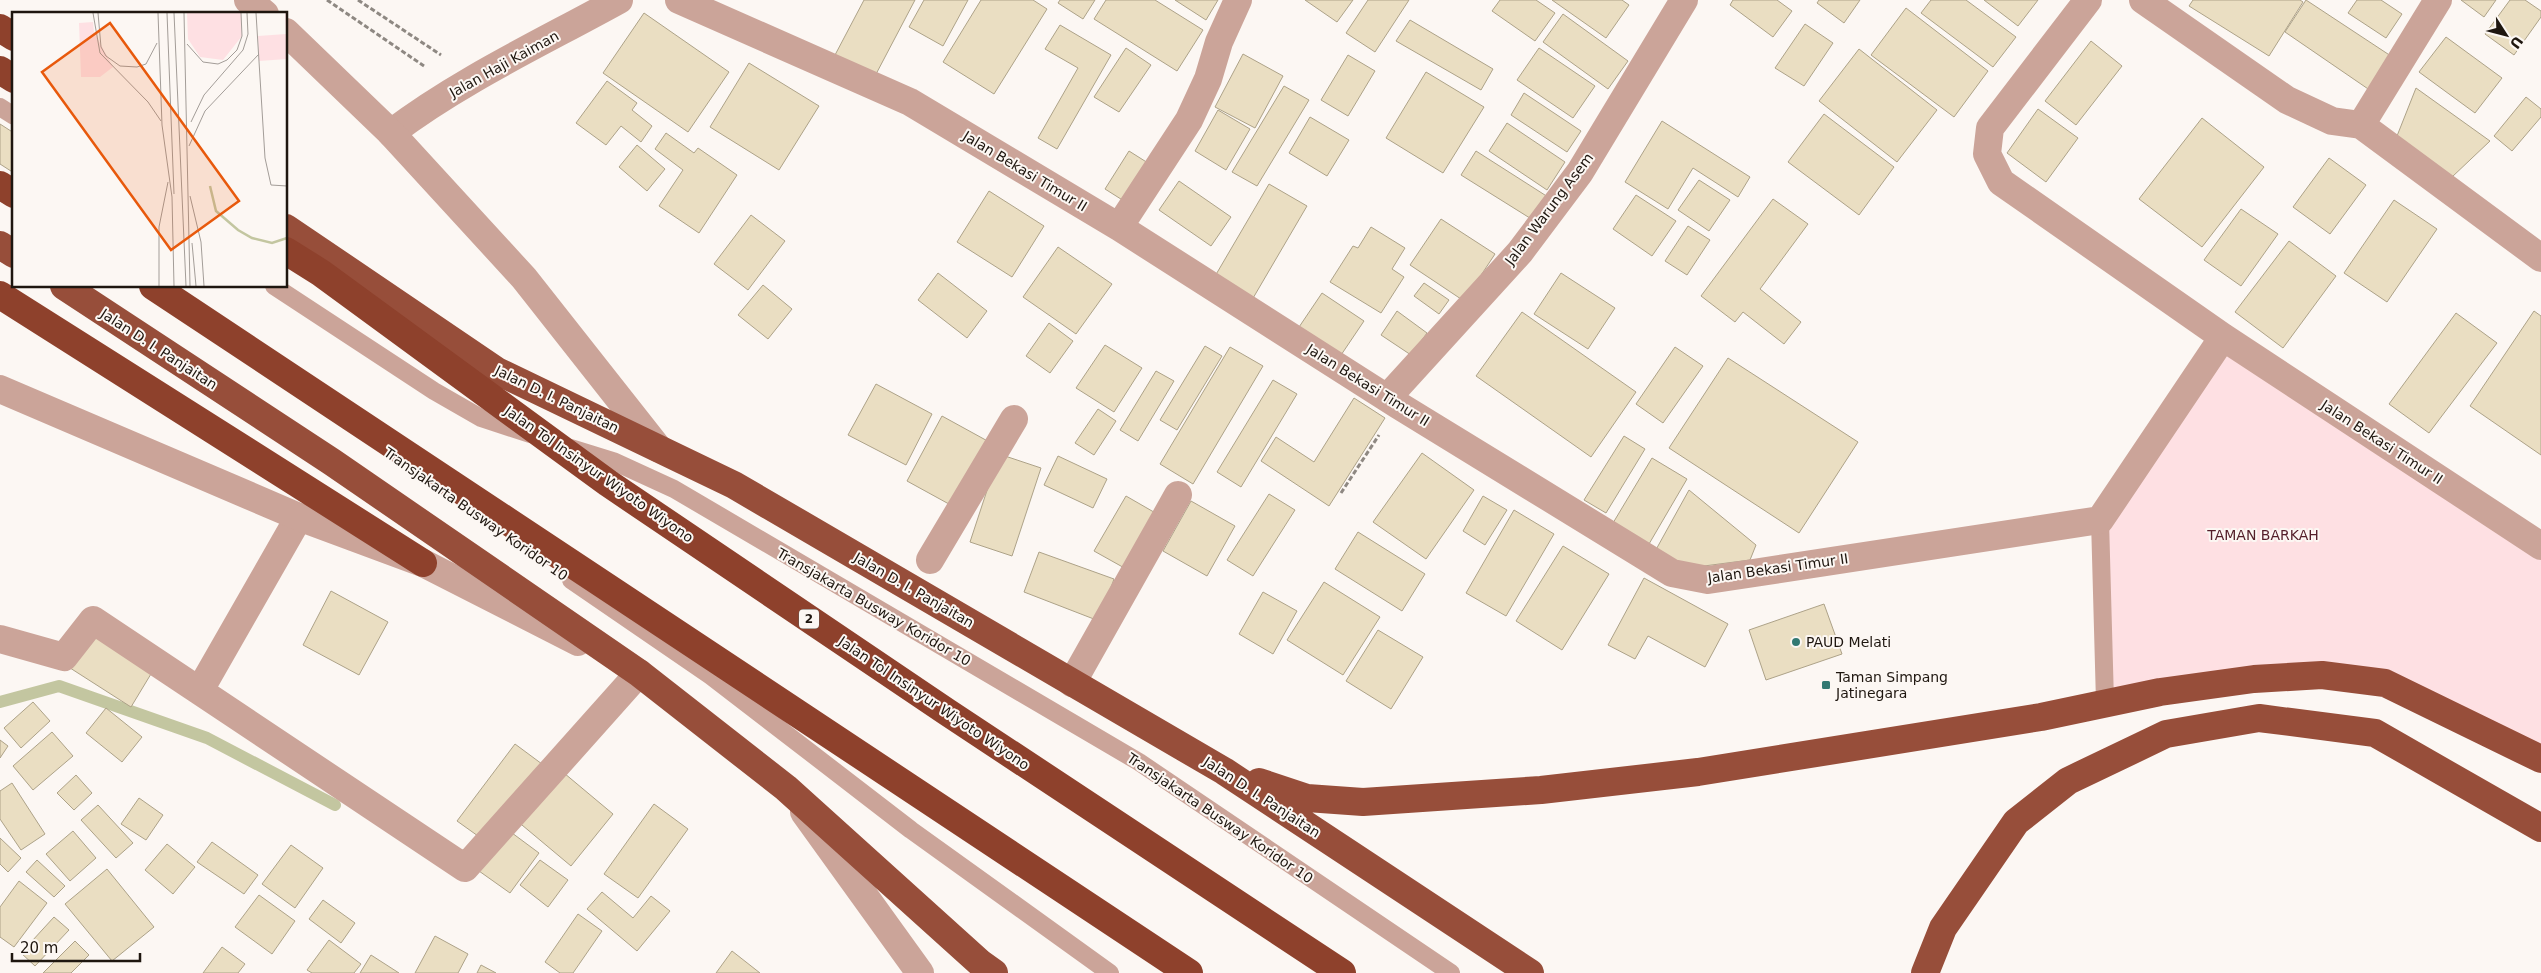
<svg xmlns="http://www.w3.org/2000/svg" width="2541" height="973" viewBox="0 0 2541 973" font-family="'DejaVu Sans',sans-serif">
<rect width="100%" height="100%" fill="#fcf7f3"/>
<path fill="#fee0e3" d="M2223 337 2541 546V759L2385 683 2105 702 2100 520Z"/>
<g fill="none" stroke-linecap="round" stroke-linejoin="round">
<path stroke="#c3c6a0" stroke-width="12" d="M0 702 59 686 207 738 335 805"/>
</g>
<path fill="#eadec2" stroke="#ada288" d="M864 0H915L875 76 835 55Z
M924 0H968L943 46 909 27Z
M981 0H1033L1047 9 994 94 943 62Z
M1060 0H1095L1083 19 1058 3Z
M1106 0H1155L1203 30 1177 71 1094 19Z
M1175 0H1218L1206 20Z
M1305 0H1353L1337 22Z
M1368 0H1409L1375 52 1346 33Z
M1500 0H1536L1555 13 1535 41 1492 11Z
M1552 0H1622L1629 5 1606 38Z
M1733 0H1777L1792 11 1773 37 1730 5Z
M1819 0H1860L1844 23 1817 3Z
M1931 0H1966L2016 37 1993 67 1921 13Z
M1984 0H2038L2018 26Z
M2193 0H2300L2303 2 2269 56 2189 6Z
M2306 0 2397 60 2374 93 2285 32Z
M2357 0H2381L2402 14 2386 38 2348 13Z
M2461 0H2496L2484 17Z
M2510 0H2525L2541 11V17L2514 55 2485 34Z
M1906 8 1988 71 1954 117 1871 55Z
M644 13 729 72 688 132 603 73Z
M1563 14 1628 61 1608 89 1543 42Z
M1410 20 1493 69 1481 90 1396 41Z
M1805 24 1833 43 1804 86 1775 68Z
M1060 25 1111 55 1057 149 1038 138 1078 68 1045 49Z
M2446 37 2502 78 2475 113 2419 72Z
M2091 41 2122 66 2076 125 2045 101Z
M1126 48 1151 65 1119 112 1094 97Z
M1539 48 1595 86 1573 118 1517 80Z
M1859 49 1937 110 1897 162 1819 101Z
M1243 54 1283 76 1255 128 1215 107Z
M1348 55 1375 71 1348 116 1321 100Z
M749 63 819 106 779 170 710 127Z
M1426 72 1484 107 1443 173 1386 138Z
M607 81 637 103 632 110 652 126 641 142 621 126 606 145 576 123Z
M1284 86 1309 100 1257 186 1232 172Z
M2416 88 2490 141 2452 177 2397 136Z
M1524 93 1581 131 1567 152 1511 115Z
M2526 97 2541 109V117L2512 151 2494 136Z
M2038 109 2078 138 2046 182 2007 153Z
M1218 110 1250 129 1226 170 1195 151Z
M1824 114 1894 167 1859 215 1788 162Z
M1310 117 1349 140 1327 176 1289 153Z
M2202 118 2264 167 2202 247 2139 199Z
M1662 121 1750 177 1738 197 1693 168 1668 209 1625 182Z
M1507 123 1565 162 1547 190 1489 151Z
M0 124 14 133V173L0 164Z
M666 133 694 153 698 148 737 175 699 233 659 206 683 170 655 149Z
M637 145 665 169 647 191 619 167Z
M1129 151 1148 163 1124 201 1105 189Z
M1476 151 1548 197 1533 220 1461 175Z
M2329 158 2366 185 2330 234 2293 207Z
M1699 180 1730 200 1709 231 1678 210Z
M1179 181 1231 217 1211 246 1159 210Z
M1269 184 1307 206 1249 305 1211 283Z
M989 191 1044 226 1012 277 957 242Z
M1636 195 1676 221 1652 256 1613 229Z
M1773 199 1808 224 1760 289 1801 322 1784 344 1743 312 1735 322 1701 296Z
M2394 200 2437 229 2387 302 2344 273Z
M2241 209 2278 234 2241 286 2204 260Z
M751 215 785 241 748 290 714 264Z
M1441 219 1495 254 1464 301 1410 265Z
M1688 226 1710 240 1687 275 1665 261Z
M1371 227 1405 248 1392 269 1404 277 1381 313 1330 282 1353 246 1358 248Z
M2289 241 2336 276 2283 348 2235 312Z
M1058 247 1112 284 1076 334 1023 297Z
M938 273 987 311 967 338 918 300Z
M1561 273 1615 308 1588 349 1534 314Z
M1424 283 1449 300 1439 314 1414 296Z
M763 285 792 309 768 339 738 315Z
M1322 293 1364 321 1337 361 1295 333Z
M1397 311 1427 333 1411 355 1381 335Z
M2534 311 2541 316V455L2470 406Z
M1522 312 1636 392 1591 457 1476 376Z
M2456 313 2497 343 2429 433 2389 404Z
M1049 323 1073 341 1050 373 1026 356Z
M1105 345 1142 368 1114 412 1076 388Z
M1205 346 1222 356 1177 430 1160 420Z
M1230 347 1263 366 1193 484 1160 464Z
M1675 347 1703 366 1663 423 1636 404Z
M1728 358 1858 442 1799 533 1669 448Z
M1156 371 1174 381 1138 441 1120 430Z
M1273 380 1297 394 1241 487 1217 472Z
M876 384 932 414 906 465 848 435Z
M1354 398 1385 418 1329 506 1261 461 1276 437 1314 462Z
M1098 409 1116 421 1094 455 1075 443Z
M942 416 993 444 958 509 907 481Z
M1624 436 1645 449 1606 513 1584 500Z
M1422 453 1474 490 1426 559 1373 522Z
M999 454 1041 468 1012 556 970 542Z
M1058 456 1107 479 1093 508 1044 485Z
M1652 458 1687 479 1649 544 1613 523Z
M1689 490 1756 545 1750 560 1681 569 1653 555Z
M1269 494 1295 510 1253 576 1227 560Z
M1126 496 1159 515 1128 570 1094 551Z
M1483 496 1507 510 1485 545 1463 531Z
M1191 501 1235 526 1207 576 1163 551Z
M1514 510 1554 534 1506 616 1466 593Z
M1358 532 1425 574 1402 611 1335 569Z
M1563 546 1609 574 1562 650 1516 621Z
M1039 552 1114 579 1099 621 1024 592Z
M1644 578 1728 624 1705 667 1648 636 1635 659 1608 645Z
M1324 582 1380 617 1343 675 1287 640Z
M331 591 388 622 359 675 303 645Z
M1263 592 1297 611 1273 654 1239 634Z
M1824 604 1842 654 1766 680 1749 630Z
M94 623 157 664 131 707 67 666Z
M1378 630 1423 657 1391 709 1346 681Z
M33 702 50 721 21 748 4 728Z
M106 708 142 737 122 762 86 733Z
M52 732 73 756 33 790 13 766Z
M0 740 8 746 0 758Z
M515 744 542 764 485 841 457 821Z
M558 768 613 814 571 866 516 820Z
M76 775 92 793 74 810 57 793Z
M12 783 45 834 21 850 0 819V791Z
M139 798 163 815 146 840 121 824Z
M654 804 688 829 638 898 604 874Z
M98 805 133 843 116 858 81 820Z
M508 830 539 853 510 893 479 871Z
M73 831 96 858 70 881 46 854Z
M0 838 21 858 8 872 0 864Z
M212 842 258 875 244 894 197 862Z
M167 844 195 867 173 894 145 870Z
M291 845 323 868 295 908 262 884Z
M37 860 65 886 54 897 26 872Z
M540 860 568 880 548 907 520 885Z
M107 869 154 927 112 961 65 904Z
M19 881 47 903 14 947 0 937V907Z
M602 892 633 918 651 896 670 911 637 951 587 909Z
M259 895 295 921 272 954 235 927Z
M323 900 355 923 341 943 309 919Z
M578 914 602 931 573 973H560L545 962Z
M54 917 69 930 35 966 21 953Z
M435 936 468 954 458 973H415Z
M329 940 361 964 354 973H312L307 970Z
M75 941 89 955 71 973H43Z
M222 947 245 964 238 973H203Z
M732 951 760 973H716Z
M371 955 399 973H360Z
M481 965 496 973H477Z"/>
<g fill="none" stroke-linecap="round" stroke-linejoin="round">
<path stroke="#8e8882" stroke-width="3" stroke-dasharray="5 2.5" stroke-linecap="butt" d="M327 0 424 66
M358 0 441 55
M1341 493 1379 435"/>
<path stroke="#cba499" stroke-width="18" d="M0 107 14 116
M274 286 434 391 481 418 530 434
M571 448 613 461 674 489 1139 762 1451 973
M2100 520 2105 702
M571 580 711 676 911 830 1110 973"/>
<path stroke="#cba499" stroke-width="28" d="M679 0 910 102 1119 227 1398 405 1672 573 1708 580 2100 520 2223 337
M2088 0 1990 128 1987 154 2001 182 2223 337 2541 546
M2143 0 2287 100 2332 121 2361 125 2541 258
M2361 125 2438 0
M391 133C461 80 543 42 619 0
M1119 227 1189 120 1208 79 1219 42 1238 0
M1387 398 1520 252 1580 172 1684 0
M930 560 1014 419
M0 639 64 657 93 620 465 868 639 673
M1072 683 1178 495
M200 690 299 517"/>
<path stroke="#cba499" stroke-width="28" d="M248 0 265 14
M286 32 391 133 524 278 658 448
M0 389 299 517 423 563 578 642
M804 812 920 973"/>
<path stroke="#974e3a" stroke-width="28" d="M286 228 497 371 734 485 1224 771 1530 973
M0 245 14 254
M64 286 332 462 639 673 786 788 980 963 994 973
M1259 782 1307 798 1363 802 1541 790 1698 772 2041 717 2160 692 2254 679 2322 675 2385 683 2541 759
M1925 973 1943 928 2016 822 2068 781 2166 734 2259 718 2375 733 2541 828"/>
<path stroke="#8e412c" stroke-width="28" d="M0 28 14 37
M0 70 14 79
M0 185 14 194
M286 251 321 273 608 483 947 712 1342 973
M153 286 1189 973
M0 295 423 563"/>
</g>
<g fill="#327972" stroke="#fcf7f3" stroke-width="2">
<circle cx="1796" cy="642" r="5"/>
<rect x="1821" y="680" width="10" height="10" rx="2.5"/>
</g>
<g text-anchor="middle" stroke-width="4" stroke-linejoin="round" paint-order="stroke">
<rect fill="#fcf7f3" stroke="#615a53" stroke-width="1" x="799" y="609.5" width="20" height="19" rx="4"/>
<g font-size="12" font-weight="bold" fill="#1e160f">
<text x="809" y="623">2</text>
</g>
<g font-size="14" fill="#1e160f" stroke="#fcf7f3">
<text transform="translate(504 64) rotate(-29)" y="5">Jalan Haji Kaiman</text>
<text transform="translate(1025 171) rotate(31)" y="5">Jalan Bekasi Timur II</text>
<text transform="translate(1549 209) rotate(-53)" y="5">Jalan Warung Asem</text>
<text transform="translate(159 349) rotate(33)" y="5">Jalan D. I. Panjaitan</text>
<text transform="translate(1368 385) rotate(32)" y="5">Jalan Bekasi Timur II</text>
<text transform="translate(557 399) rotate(26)" y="5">Jalan D. I. Panjaitan</text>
<text transform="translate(2382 442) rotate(33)" y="5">Jalan Bekasi Timur II</text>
<text transform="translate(599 474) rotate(35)" y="5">Jalan Tol Insinyur Wiyoto Wiyono</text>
<text transform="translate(476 514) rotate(35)" y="5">Transjakarta Busway Koridor 10</text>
<text transform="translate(1778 568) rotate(-8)" y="5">Jalan Bekasi Timur II</text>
<text transform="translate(914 590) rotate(30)" y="5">Jalan D. I. Panjaitan</text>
<text transform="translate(874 607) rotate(30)" y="5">Transjakarta Busway Koridor 10</text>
<text transform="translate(934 703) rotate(34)" y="5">Jalan Tol Insinyur Wiyoto Wiyono</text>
<text transform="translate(1262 797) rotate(33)" y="5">Jalan D. I. Panjaitan</text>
<text transform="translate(1220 818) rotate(34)" y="5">Transjakarta Busway Koridor 10</text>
</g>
<g font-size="14" fill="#541e29" stroke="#fcf7f3">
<text x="2263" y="540">TAMAN BARKAH</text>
</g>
<g font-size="14" fill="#1e160f" stroke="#fcf7f3" text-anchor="start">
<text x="1806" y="647">PAUD Melati</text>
<text x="1836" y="682">Taman Simpang<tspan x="1836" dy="16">Jatinegara</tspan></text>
</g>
</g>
<g transform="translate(12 12)">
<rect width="275" height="275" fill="#fcf7f3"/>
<path d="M175 1H229L230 24 211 48 188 45 176 27ZM273 1H275V47L247 49 246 24 274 22ZM81 10 82 20 101 55 88 65H69L67 11Z" fill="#fee0e3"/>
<path fill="none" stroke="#c3c6a0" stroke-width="2.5" d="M198 174 204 199 226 218 240 226 260 231 275 226"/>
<path fill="none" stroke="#a39d98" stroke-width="1" d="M81 1 88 41 136 90 149 109M86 1 89 35 94 44 108 54 125 55 134 52 145 31M146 1 150 113 160 185 162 274M155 1 162 182M162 1 174 274M172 1 178 274M244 1 253 146 259 173 275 174M175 32 191 50 206 52 215 48 225 38 230 24 229 1M179 110 192 83 231 38 236 22 235 1M177 134 193 99 247 42M178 184 189 230 192 274M180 231 184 274M147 274V215L156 170"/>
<path fill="#e8590c" fill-opacity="0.15" stroke="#e8590c" stroke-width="2.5" d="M98 11 227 189 159 238 30 60Z"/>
<rect width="275" height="275" fill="none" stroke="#1e160f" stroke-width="2.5"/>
</g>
<g transform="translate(2506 35) rotate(126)" stroke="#fcf7f3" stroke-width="4" paint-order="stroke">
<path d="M0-4L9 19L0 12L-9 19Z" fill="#1e160f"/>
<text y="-8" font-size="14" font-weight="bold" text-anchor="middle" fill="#1e160f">U</text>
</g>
<path d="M12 953v8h128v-8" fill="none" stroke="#1e160f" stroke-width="2.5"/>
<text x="20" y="953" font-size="15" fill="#1e160f" stroke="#fcf7f3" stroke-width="4" paint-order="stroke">20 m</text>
</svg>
